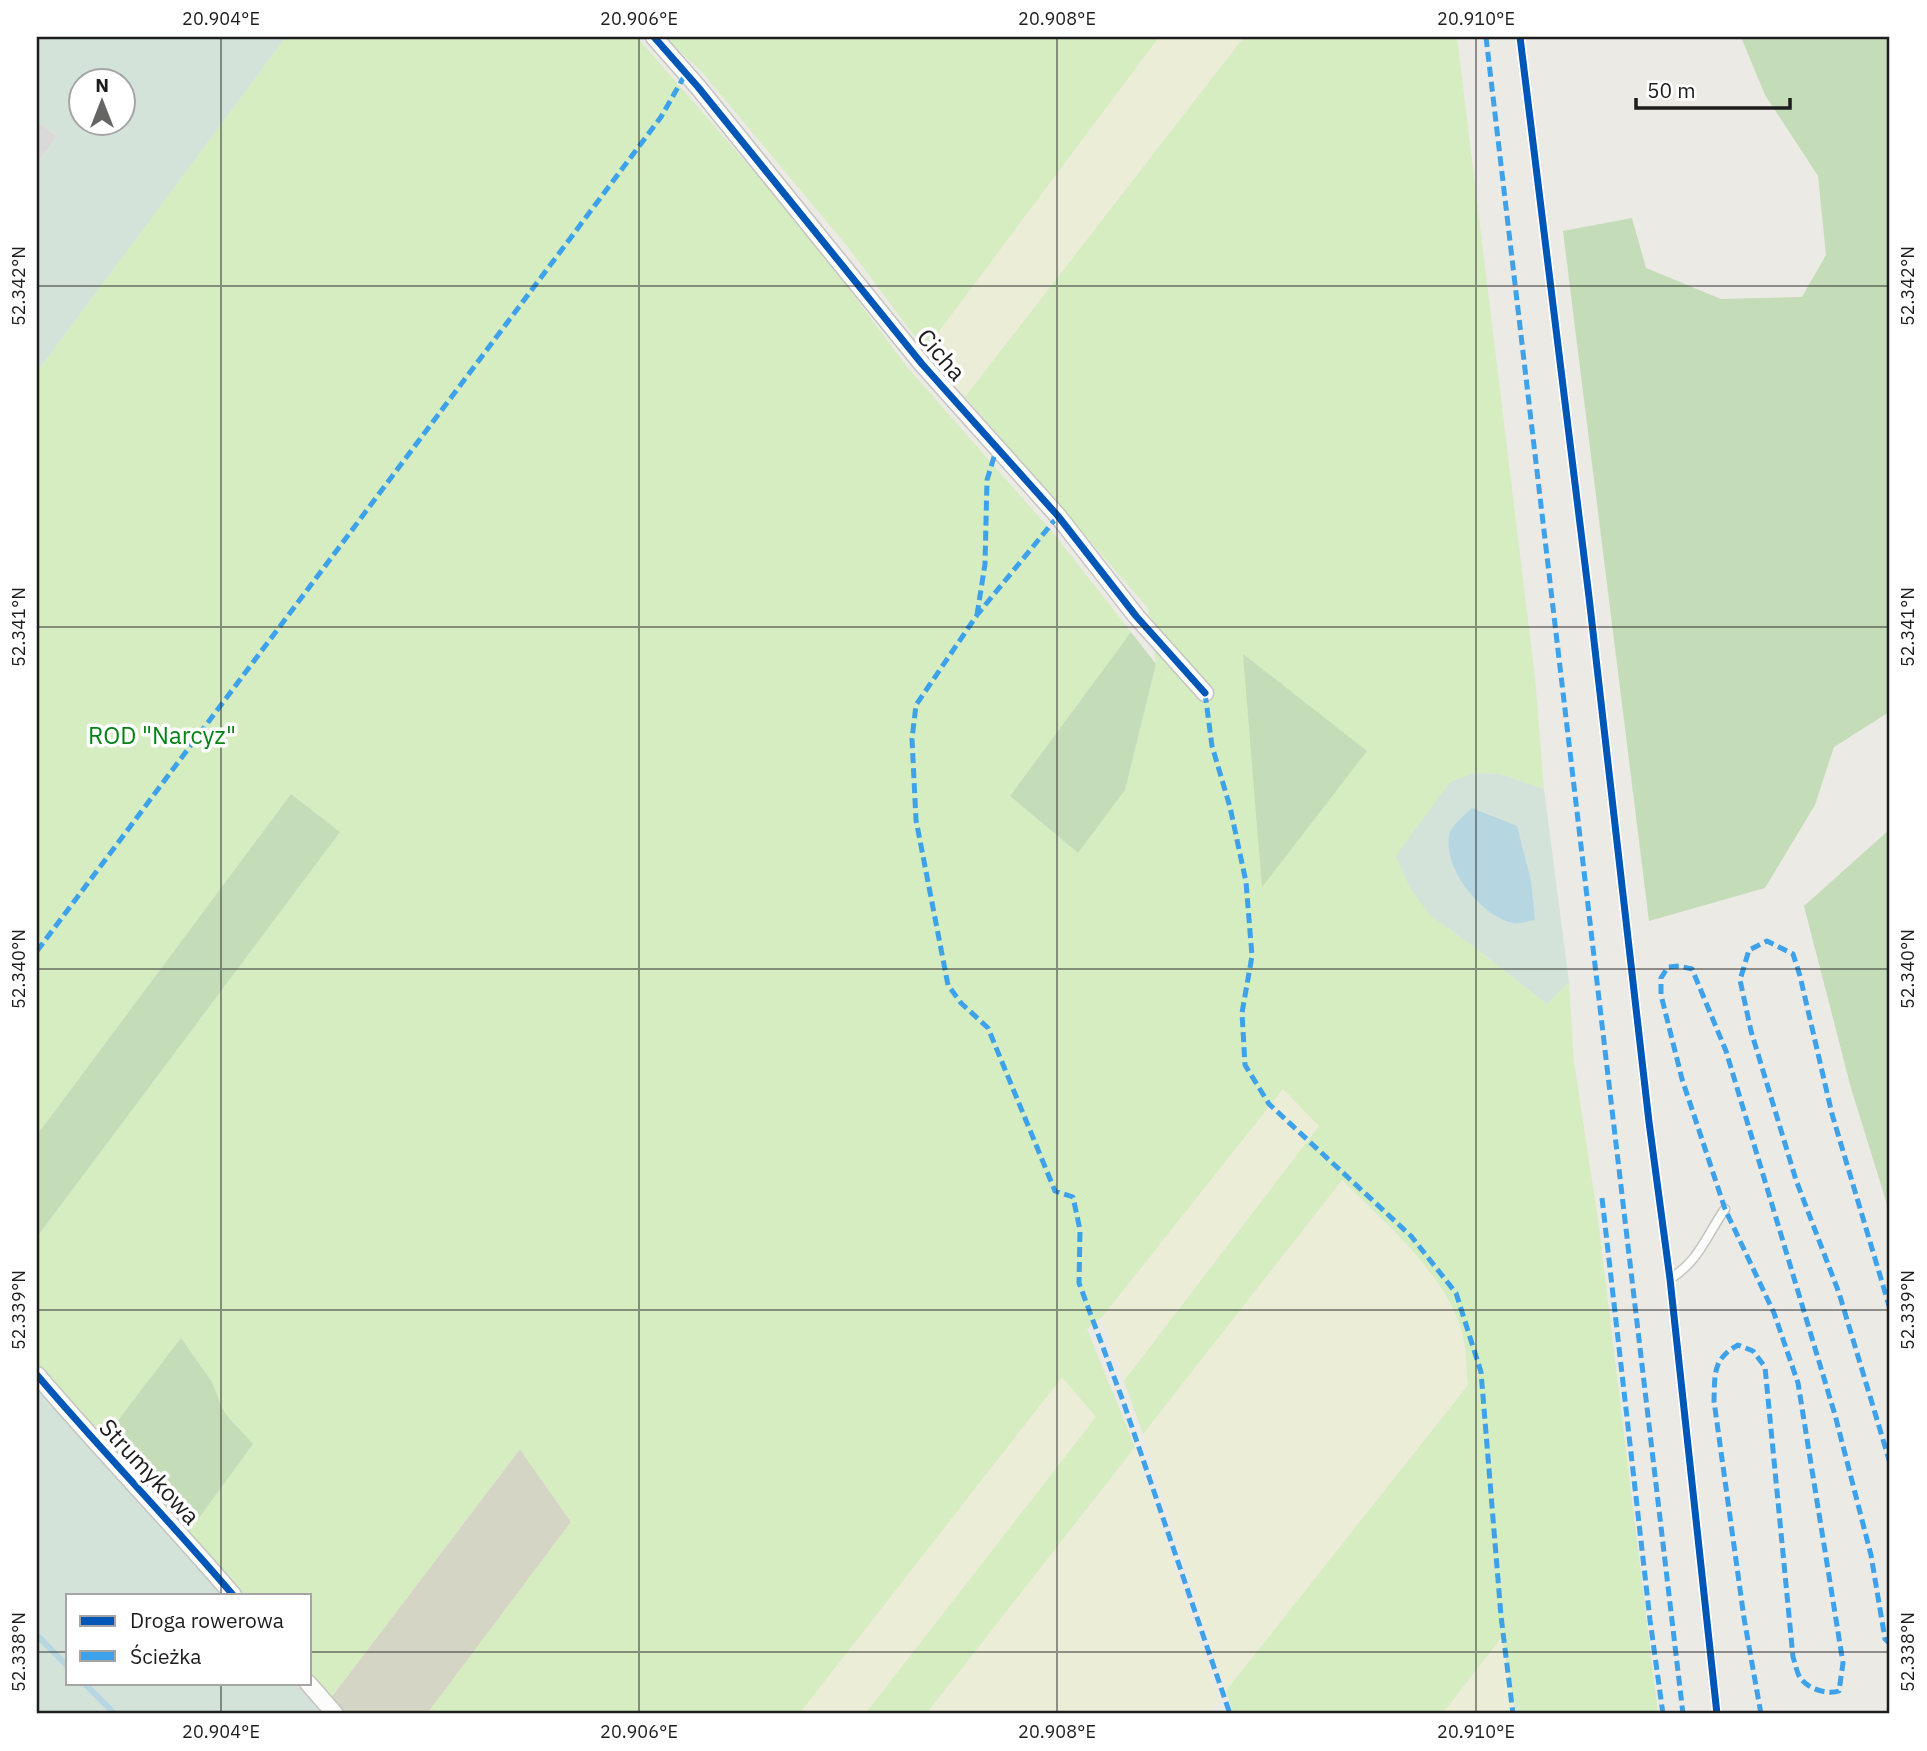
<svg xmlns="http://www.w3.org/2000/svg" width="1927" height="1751" viewBox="0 0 1927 1751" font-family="'IBM Plex Sans',sans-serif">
<rect width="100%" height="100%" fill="#eceae5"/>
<path fill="#dbd9d7" d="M37 121 57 136 37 163Z"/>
<path fill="#d5d5c6" d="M520 1449 571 1522 427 1714H345L330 1699Z"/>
<path fill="#ebedd7" d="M1159 37H1244L965 397 925 350Z
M1282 1089 1319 1126 1124 1381 1102 1317Z
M1342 1180 1429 1268 1453 1311 1463 1336 1468 1385 1226 1691 1143 1434Z
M1062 1376 1097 1417 865 1714H799Z
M1135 1447 1219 1700 1208 1714H926Z
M1503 1637 1516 1714H1442Z"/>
<path fill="#d6ecc1" d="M286 37H637L808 234 907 367 1055 535 1131 632 1010 796 1078 853 1125 790 1156 664 1148 608 965 397 1244 37H1457L1535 678 1544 789 1500 774 1475 773 1431 916 1469 943 1547 1004 1569 982 1574 1062 1598 1220 1658 1714H1516L1502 1637 1442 1714H1234L1226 1691 1468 1385C1466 1369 1467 1352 1463 1336 1448 1275 1385 1223 1342 1180L1143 1434 1124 1381 1319 1126 1283 1089 1102 1317 1087 1329 1135 1447 926 1714H865L1096 1417 1062 1377 799 1714H427L571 1522 520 1449 330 1699 310 1675V1595H238L188 1533 253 1444 229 1418 222 1408 212 1382 181 1339 103 1440 37 1364V1237L340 832 291 794 37 1135V372Z
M664 37H1159L925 350 847 246 702 72Z"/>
<path fill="#c4dcb8" d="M1741 37H1890V716L1886 714 1834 747 1815 805 1765 888 1649 921 1563 231 1632 218 1646 268 1721 299 1802 297 1826 255 1818 176 1765 95Z
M1131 632 1156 664 1125 790 1078 853 1010 796Z
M1243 654 1367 751 1262 887Z
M291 794 340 832 37 1237V1135Z
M1890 829V1214L1851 1088 1804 906Z
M181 1338 212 1382 222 1408 229 1418 253 1444 188 1533 103 1440Z"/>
<path fill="#d3e3da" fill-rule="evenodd" d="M37 37H286L37 372V163L57 136 37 121ZM80 80H122V122H80Z
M1475 773 1500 774 1544 789 1569 982 1547 1004 1469 943 1431 916 1410 888 1396 856 1450 782Z
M37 1383 225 1595H68V1683H300L327 1714H37Z"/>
<path fill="#b6d6e1" d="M1472 808 1517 826 1531 881 1535 920C1529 921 1520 924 1514 923 1481 917 1440 865 1450 832 1453 824 1466 814 1472 808Z"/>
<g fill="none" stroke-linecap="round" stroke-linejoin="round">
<path stroke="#b6d6e1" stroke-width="6" d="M37 1635 68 1667
M84 1683 115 1714"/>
<defs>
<path id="service" d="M1520 37 1589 597 1649 1122 1670 1279 1717 1714
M1670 1279C1700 1260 1706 1236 1725 1209"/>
<path id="minor" d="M654 37 698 87 922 364 1058 516 1136 616 1205 693
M37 1375C101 1450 169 1520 233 1595
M308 1683 335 1714"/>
</defs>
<use href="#service" stroke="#c4c4c1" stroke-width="11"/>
<use href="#minor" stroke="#c4c4c1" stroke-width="19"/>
<use href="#service" stroke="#fcfcfb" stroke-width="8"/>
<use href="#minor" stroke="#fcfcfb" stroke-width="16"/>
<path stroke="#3da2ea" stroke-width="5" stroke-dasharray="10 5" stroke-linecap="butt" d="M1486 37 1683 1714
M1058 516 977 615 916 705 912 739 916 820 948 985 961 1003 988 1028 1055 1191 1073 1197 1080 1230 1079 1283 1123 1401 1230 1714
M977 615 985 564 987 480 997 447
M1205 693 1212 746 1230 807 1246 882 1252 956 1242 1013 1245 1065 1269 1104 1411 1236 1456 1293 1481 1372 1501 1616 1513 1714
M37 951 661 117 686 73
M1602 1198 1650 1620 1663 1714
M1890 1309 1832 1114 1800 976 1793 954 1767 941 1749 950 1740 980 1751 1031 1796 1180 1839 1293 1890 1463
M1761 1714 1744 1618 1714 1401C1715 1375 1712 1359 1738 1345L1753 1351 1765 1367 1793 1657C1795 1663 1797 1674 1801 1679 1809 1689 1827 1695 1839 1691L1843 1663 1798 1383 1774 1313 1725 1209 1682 1079 1661 995V978L1668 967 1679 966 1692 969 1726 1051 1835 1415 1871 1555 1885 1639 1890 1644"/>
<defs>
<path id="cycleway" d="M654 37 698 87 922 364 1058 516 1136 616 1205 693
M1520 37 1589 597 1649 1122 1670 1279 1717 1714
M37 1375C101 1450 169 1520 233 1595"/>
</defs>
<use href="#cycleway" stroke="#fff" stroke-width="11"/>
<use href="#cycleway" stroke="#0057b8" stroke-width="7"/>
</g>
<path fill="none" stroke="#1d1d1d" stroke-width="2" stroke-opacity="0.45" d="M221 37V1595M639 37V1714M1057 37V1714M1476 37V1714M37 286H1890M37 627H1890M37 969H1890M37 1310H1890M37 1652H68M310 1652H1890M221 1683V1714"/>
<g text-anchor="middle" stroke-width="7" stroke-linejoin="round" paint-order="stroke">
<g font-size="24" fill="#1d1d1d" stroke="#fff">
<text transform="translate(941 355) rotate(49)" y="8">Cicha</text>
<text transform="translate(149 1472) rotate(47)" y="8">Strumykowa</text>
</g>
<g font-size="24" fill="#058116" stroke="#fff">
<text x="162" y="744">ROD "Narcyz"</text>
</g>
</g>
<rect width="1927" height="1751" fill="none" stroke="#ffffff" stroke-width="77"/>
<rect x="66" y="1594" width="245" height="91" fill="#ffffff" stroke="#a5a5a5" stroke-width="2"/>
<rect x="80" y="1616" width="35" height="10" fill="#0057b8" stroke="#a5a5a5" stroke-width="2"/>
<text x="130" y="1628" font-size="21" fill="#1d1d1d">Droga rowerowa</text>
<rect x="80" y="1651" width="35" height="10" fill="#3da2ea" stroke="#a5a5a5" stroke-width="2"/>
<text x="130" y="1664" font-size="21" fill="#1d1d1d">Ścieżka</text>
<g transform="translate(102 102)"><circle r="33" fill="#ffffff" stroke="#a5a5a5" stroke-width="2"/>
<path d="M0-5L12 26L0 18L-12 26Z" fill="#656563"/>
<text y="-10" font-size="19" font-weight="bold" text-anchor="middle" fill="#1d1d1d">N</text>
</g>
<path d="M1636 98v10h154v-10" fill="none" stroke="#1d1d1d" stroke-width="3.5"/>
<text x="1647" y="98" font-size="21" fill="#1d1d1d" stroke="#ffffff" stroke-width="5" paint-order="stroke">50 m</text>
<rect x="38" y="38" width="1850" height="1674" fill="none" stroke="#1d1d1d" stroke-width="2.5"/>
<g font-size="18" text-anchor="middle" fill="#1d1d1d">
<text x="221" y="25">20.904°E</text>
<text x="639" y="25">20.906°E</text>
<text x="1057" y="25">20.908°E</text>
<text x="1476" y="25">20.910°E</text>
<text transform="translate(19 286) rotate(-90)" y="6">52.342°N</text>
<text transform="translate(1908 286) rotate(-90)" y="6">52.342°N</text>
<text transform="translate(19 627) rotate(-90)" y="6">52.341°N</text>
<text transform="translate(1908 627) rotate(-90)" y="6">52.341°N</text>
<text transform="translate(19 969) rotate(-90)" y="6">52.340°N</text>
<text transform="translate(1908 969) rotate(-90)" y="6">52.340°N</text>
<text transform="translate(19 1310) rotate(-90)" y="6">52.339°N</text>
<text transform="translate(1908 1310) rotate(-90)" y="6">52.339°N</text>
<text transform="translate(19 1652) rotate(-90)" y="6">52.338°N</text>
<text transform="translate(1908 1652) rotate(-90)" y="6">52.338°N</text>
<text x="221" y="1738">20.904°E</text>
<text x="639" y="1738">20.906°E</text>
<text x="1057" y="1738">20.908°E</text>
<text x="1476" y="1738">20.910°E</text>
</g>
</svg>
